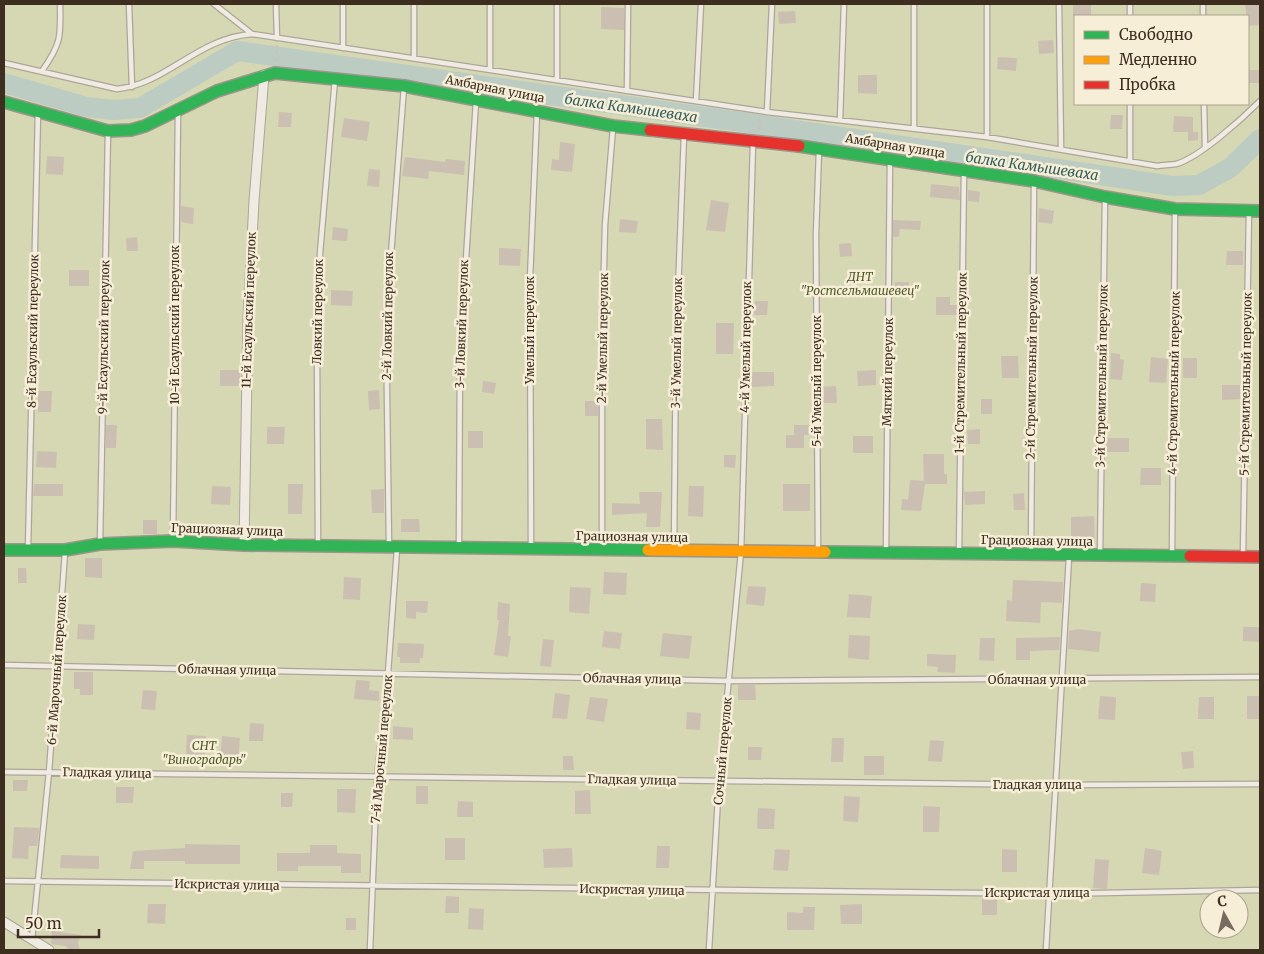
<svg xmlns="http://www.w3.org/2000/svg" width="1264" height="954" viewBox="0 0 1264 954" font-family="Merriweather,serif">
<rect width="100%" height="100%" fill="#e7e0d1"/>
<path fill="#d6d7b3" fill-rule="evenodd" d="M4 4H1260V950H4ZM1075 16H1248V104H1075ZM1209 899H1239V929H1209Z"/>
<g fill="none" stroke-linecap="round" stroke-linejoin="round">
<path stroke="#bcccc2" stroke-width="20" d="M4 83 87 107 114 110 140 108 237 51 748 123 1173 186 1199 185 1230 168 1260 139"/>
</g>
<path fill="#cbbfb2" d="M1245 4H1260V25L1248 26Z
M1073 5H1091V16H1073Z
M601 7 624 8V30L601 29Z
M795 11 796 23 779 24 778 12Z
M1053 40 1054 53 1039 54 1038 41Z
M998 57 1017 58 1016 71 997 69Z
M1248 70H1260V83H1248Z
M858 75H877V94L858 93Z
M279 112 292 113 291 127H278Z
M1111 115H1123L1122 129H1110Z
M1174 116 1193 117V132H1198V140L1188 141V132H1190H1173Z
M344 118 370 122 367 141 341 137Z
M560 142 575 144 572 172 551 170 552 159 559 160Z
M47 156 64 157 63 175 46 174Z
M405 157 445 162 446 159 465 161 464 175 429 171 428 179 402 176Z
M369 169 380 170 379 187 367 186Z
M931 184 959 187 960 200 930 197Z
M968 190 980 192 979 202 968 201Z
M711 200 729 203 725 232 706 230Z
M181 206 194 208 193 224 181 222Z
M1039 208 1054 211 1052 224 1038 222Z
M620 219 638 221 636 233 619 232Z
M893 220 921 221 920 230 900 229 899 237H893Z
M333 227 348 229 347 241 332 240Z
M137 237 138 251H127L126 238Z
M851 243 852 256 840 257 839 244Z
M499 248 521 249 520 266 499 265Z
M1227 251H1243V265H1226Z
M69 270H89V286H69Z
M895 282H909V295H895Z
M331 290 353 291 352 306 331 305Z
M936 297H950V305H957V315H936Z
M755 301H768L767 315H754Z
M716 323H734L733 354H716Z
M1111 353 1120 354V359L1124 360 1122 380 1110 379Z
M1001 356H1018L1019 378H1002Z
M1151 357 1168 359 1166 383 1149 382Z
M1183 358H1197V378H1183Z
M220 370H240V386H220Z
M876 370V385L858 386 857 371Z
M750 372H774V386L751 387Z
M483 381 496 383 494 394 482 392Z
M1222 385H1240V399L1222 400Z
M836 386 837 403H821V387Z
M379 390 380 409 369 410 368 391Z
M38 391H52L51 412H38Z
M981 399H992V414H981Z
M585 401H598V416H585Z
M646 419H662L663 450 646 449Z
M106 425H117L116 448H106Z
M794 425H809V435H804V448H786V435H794Z
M267 427H285L284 444H267Z
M980 429V444H968L967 430Z
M468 431H483V448H468Z
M853 436H873V453H853Z
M1106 438H1129V452H1106Z
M37 451 57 452 56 468 36 467Z
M923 454H944V474H947V484H925L921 511 901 510 902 499 908 500 910 480 924 481Z
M724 455H736L735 468 724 467Z
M1141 468H1161V485H1140Z
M34 484H63V496H33Z
M288 484H303L302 514H288Z
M783 484H810V511H783Z
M212 486 231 487 230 505 211 504Z
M689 486H704L703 517 688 516Z
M384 489V513H372L371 490Z
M985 491V504L965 505 964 492Z
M639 492H662L660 527H646L647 513 612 515V503L640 504Z
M1024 493 1025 510H1014L1013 494Z
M1094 516 1095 547H1071V517Z
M401 519H419L420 532H401Z
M143 520H157V534H143Z
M85 558H102V578L85 577Z
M18 568H26L27 583H18Z
M604 572 627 573 626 595 603 594Z
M344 577 361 578 360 600 343 599Z
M1013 580 1063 582 1062 603 1041 602 1040 623 1006 621 1007 600 1012 601Z
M1141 583 1156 584 1155 602 1140 601Z
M748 586 766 587 764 606 746 604Z
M570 587 591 588 589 614 569 612Z
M849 594 872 596 870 618 847 617Z
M406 601H428L427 613 416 612V619L406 618Z
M498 602 510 604 508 636H511L508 657 494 655 499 620H497Z
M78 624 95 625 94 640 77 639Z
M1243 627H1259V642L1243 641Z
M1078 629 1101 632 1099 652 1068 649 1069 631Z
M604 631 622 633 620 649 602 647Z
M663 633 692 636 689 659 660 656Z
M849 635 870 636 869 660 848 658Z
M1060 637 1059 650 1030 651V660H1016V638Z
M980 638H995L994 661 979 660Z
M543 639 554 640 551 667 540 666Z
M398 643 424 644 423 658H420V663H400V657H397Z
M927 654 956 655 955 673 937 672 938 667 927 666Z
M74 672H93V695H80V689H74Z
M356 680 370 681 369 690 379 691V701L354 699Z
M738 685H755L756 700H738Z
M143 690 157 691 155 710 141 709Z
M555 693 570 695 567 719 552 718Z
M1100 696 1116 697 1115 720 1098 719Z
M1247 696H1260V719H1247Z
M590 697 608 699 604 722 586 719Z
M1199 697H1214V719H1198Z
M687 712 701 713 700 730 686 729Z
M250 723 264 724 263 741H249Z
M393 726 413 728V740L393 739Z
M187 735 206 736 205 755 186 754Z
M222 736 240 738 238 762 220 760Z
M832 738H844L843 762H831Z
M930 740 944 741 942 762 928 761Z
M748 747H762L761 760H748Z
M1193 751 1194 768 1183 769 1181 752Z
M563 756H573L574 770H563Z
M864 756H884V775H864Z
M13 780H28L27 791H13Z
M416 786H428V804H416Z
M116 787H134L133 803H116Z
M337 789H356L355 813 337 812Z
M590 790 591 814H575V791Z
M281 793H293L292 807H281Z
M844 796 860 797 858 822 843 821Z
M458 801 473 802V817H457Z
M923 806 940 807 939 832H923Z
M758 808 775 809 774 829H757Z
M14 827 39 828 37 846H29L28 859 12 858Z
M445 838H465V860H445Z
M185 844 240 845V864H185V861H144V869H130L133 851 185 848Z
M310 845H337V853L361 854V873H341V866H298V871H277V853H310Z
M657 846H670L669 868H656Z
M572 848 573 867 544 868 543 849Z
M1145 848 1162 851 1159 875 1142 873Z
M775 849 790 850 788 871 773 870Z
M1002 849 1017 850V872H1002Z
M61 855 99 856V869L60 868Z
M1095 859 1109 860 1107 889 1093 888Z
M446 896 459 897V913H445Z
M982 897H997V915H982Z
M148 904H166L165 924 147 923Z
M862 904V924H841L840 905Z
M803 907H815L814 930H787V912L803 913Z
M469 908 484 909 483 930 468 929Z
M346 918H356V930H346Z
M52 931 81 935 78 943 80 950H69L66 946 51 944Z"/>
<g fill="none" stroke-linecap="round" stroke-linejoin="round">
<defs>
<path id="lane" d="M129 4 132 87
M214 4 252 34
M276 4 277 38
M490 4V69
M557 4V80
M914 4V128
M1059 4 1061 148
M1130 4V16
M1203 4V16
M343 48V4
M414 58V4
M4 63 117 89C167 84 197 38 252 34L767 112 987 137 1157 166C1163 165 1170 165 1176 164 1199 158 1243 118 1260 101
M42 71C61 44 61 37 60 4
M627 91 628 4
M696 101 701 4
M1130 104V161
M1204 104 1205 147
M767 112 772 4
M840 120 844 4
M987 137V4
M173 540 178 113
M100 542 108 132
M459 545 460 354 476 101
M318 546 317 346 320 253 335 79
M389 546 386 319 404 87
M531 547 530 279 537 112
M602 547V346L605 225 613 128
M674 548 676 345 684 135
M28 549 38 112
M818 549 816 234 819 150
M886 551 890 161
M959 552 964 172
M1031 552 1034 182
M1100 554 1105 199
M1243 554 1249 212
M1172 555 1175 210
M4 665 729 681 1260 677
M4 772 1056 785 1260 784
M4 881 1050 894 1260 890
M32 940 49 772 65 552
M370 950 377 778 388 673 397 549
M709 950 719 781 741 552 753 143
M1046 950 1069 557"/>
<path id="street" d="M244 545 248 317 254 201 264 75
M4 922 49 950"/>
<path id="fast" d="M4 102 108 131 131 130 145 126 217 91 275 73 404 86 613 126 650 130
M799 146 1034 181 1105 197 1175 209 1260 211
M4 550H65L100 544 173 541 244 545 648 550
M825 552 1190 556"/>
<path id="slow" d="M648 550 825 552"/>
<path id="jam" d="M650 130 799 146
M1190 556 1260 557"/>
</defs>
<use href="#lane" stroke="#ada599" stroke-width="7"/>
<use href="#street" stroke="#ada599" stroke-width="11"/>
<use href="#fast" stroke="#9c958a" stroke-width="14"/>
<use href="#slow" stroke="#9c958a" stroke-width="14"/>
<use href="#jam" stroke="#9c958a" stroke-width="14"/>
<path stroke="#c8c2b9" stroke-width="2" stroke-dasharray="4 2.5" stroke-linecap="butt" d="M276 61 277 45
M759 130 760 117"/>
<use href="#lane" stroke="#efebe3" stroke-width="4.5"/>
<use href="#street" stroke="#efebe3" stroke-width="9"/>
<use href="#fast" stroke="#30b455" stroke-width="11"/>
<use href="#slow" stroke="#ff9f0a" stroke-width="11"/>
<use href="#jam" stroke="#e5322d" stroke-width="11"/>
</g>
<g text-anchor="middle" stroke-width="5" stroke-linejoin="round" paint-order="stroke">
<g font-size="12" fill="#3d2e20" stroke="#f7eed8">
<text transform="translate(495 89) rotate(11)" y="4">Амбарная улица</text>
<text transform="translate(895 146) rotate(9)" y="4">Амбарная улица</text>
<text transform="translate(249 310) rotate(-88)" y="4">11-й Есаульский переулок</text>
<text transform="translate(318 312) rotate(-89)" y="4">Ловкий переулок</text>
<text transform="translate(388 316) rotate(-89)" y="4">2-й Ловкий переулок</text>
<text transform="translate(462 324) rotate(-88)" y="4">3-й Ловкий переулок</text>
<text transform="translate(175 325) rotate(-90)" y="4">10-й Есаульский переулок</text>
<text transform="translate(530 330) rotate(-90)" y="4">Умелый переулок</text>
<text transform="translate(33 331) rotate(-89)" y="4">8-й Есаульский переулок</text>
<text transform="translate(104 337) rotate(-89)" y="4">9-й Есаульский переулок</text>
<text transform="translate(603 338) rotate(-89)" y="4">2-й Умелый переулок</text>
<text transform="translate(677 343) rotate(-89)" y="4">3-й Умелый переулок</text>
<text transform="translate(746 347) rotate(-89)" y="4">4-й Умелый переулок</text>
<text transform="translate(961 363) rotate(-89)" y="4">1-й Стремительный переулок</text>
<text transform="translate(1032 368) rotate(-89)" y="4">2-й Стремительный переулок</text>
<text transform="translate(888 372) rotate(-89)" y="4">Мягкий переулок</text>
<text transform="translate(1102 376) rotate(-89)" y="4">3-й Стремительный переулок</text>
<text transform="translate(817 381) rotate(-90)" y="4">5-й Умелый переулок</text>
<text transform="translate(1174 383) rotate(-89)" y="4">4-й Стремительный переулок</text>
<text transform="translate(1246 384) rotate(-89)" y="4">5-й Стремительный переулок</text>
<text transform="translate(227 530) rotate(2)" y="4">Грациозная улица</text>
<text transform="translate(632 537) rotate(1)" y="4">Грациозная улица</text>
<text transform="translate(1037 541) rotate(1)" y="4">Грациозная улица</text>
<text transform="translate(57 670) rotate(-86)" y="4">6-й Марочный переулок</text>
<text transform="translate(227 670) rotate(1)" y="4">Облачная улица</text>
<text transform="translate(632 679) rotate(1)" y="4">Облачная улица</text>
<text x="1037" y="684">Облачная улица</text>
<text transform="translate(382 749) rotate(-85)" y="4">7-й Марочный переулок</text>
<text transform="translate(723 751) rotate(-85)" y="4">Сочный переулок</text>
<text transform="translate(107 773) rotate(1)" y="4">Гладкая улица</text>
<text transform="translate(632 780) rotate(1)" y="4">Гладкая улица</text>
<text x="1037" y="789">Гладкая улица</text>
<text transform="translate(227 885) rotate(1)" y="4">Искристая улица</text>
<text transform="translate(632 890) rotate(1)" y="4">Искристая улица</text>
<text x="1037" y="897">Искристая улица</text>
</g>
<g font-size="12" font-style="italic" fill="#4d5a26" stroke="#f7eed8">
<text x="860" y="281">ДНТ<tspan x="860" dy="14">"Ростсельмашевец"</tspan></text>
<text x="204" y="750">СНТ<tspan x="204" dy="14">"Виноградарь"</tspan></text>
</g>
<g font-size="14" font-style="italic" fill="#2f5d5a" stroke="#f7eed8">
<text transform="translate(631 108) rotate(8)" y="5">балка Камышеваха</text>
<text transform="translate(1032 166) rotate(8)" y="5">балка Камышеваха</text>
</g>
</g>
<rect width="1264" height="954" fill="none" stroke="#3d2e20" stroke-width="10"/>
<rect x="1074" y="15" width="175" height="90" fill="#f7eed8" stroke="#ada18e"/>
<rect x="1084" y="31" width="25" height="8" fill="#30b455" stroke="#ada18e"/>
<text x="1119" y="40" font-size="15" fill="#3d2e20">Свободно</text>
<rect x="1084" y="56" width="25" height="8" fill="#ff9f0a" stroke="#ada18e"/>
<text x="1119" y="65" font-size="15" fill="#3d2e20">Медленно</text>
<rect x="1084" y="81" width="25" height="8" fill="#e5322d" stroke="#ada18e"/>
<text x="1119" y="90" font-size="15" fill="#3d2e20">Пробка</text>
<g transform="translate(1224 914) rotate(352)"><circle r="24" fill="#f7eed8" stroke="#ada18e"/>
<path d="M0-4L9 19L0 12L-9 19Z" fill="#786c5e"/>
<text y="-8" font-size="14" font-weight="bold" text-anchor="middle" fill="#3d2e20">С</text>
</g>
<path d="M18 929v8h81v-8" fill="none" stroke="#3d2e20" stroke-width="2.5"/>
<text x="25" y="929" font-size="15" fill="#3d2e20" stroke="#f7eed8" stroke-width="4" paint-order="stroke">50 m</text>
</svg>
